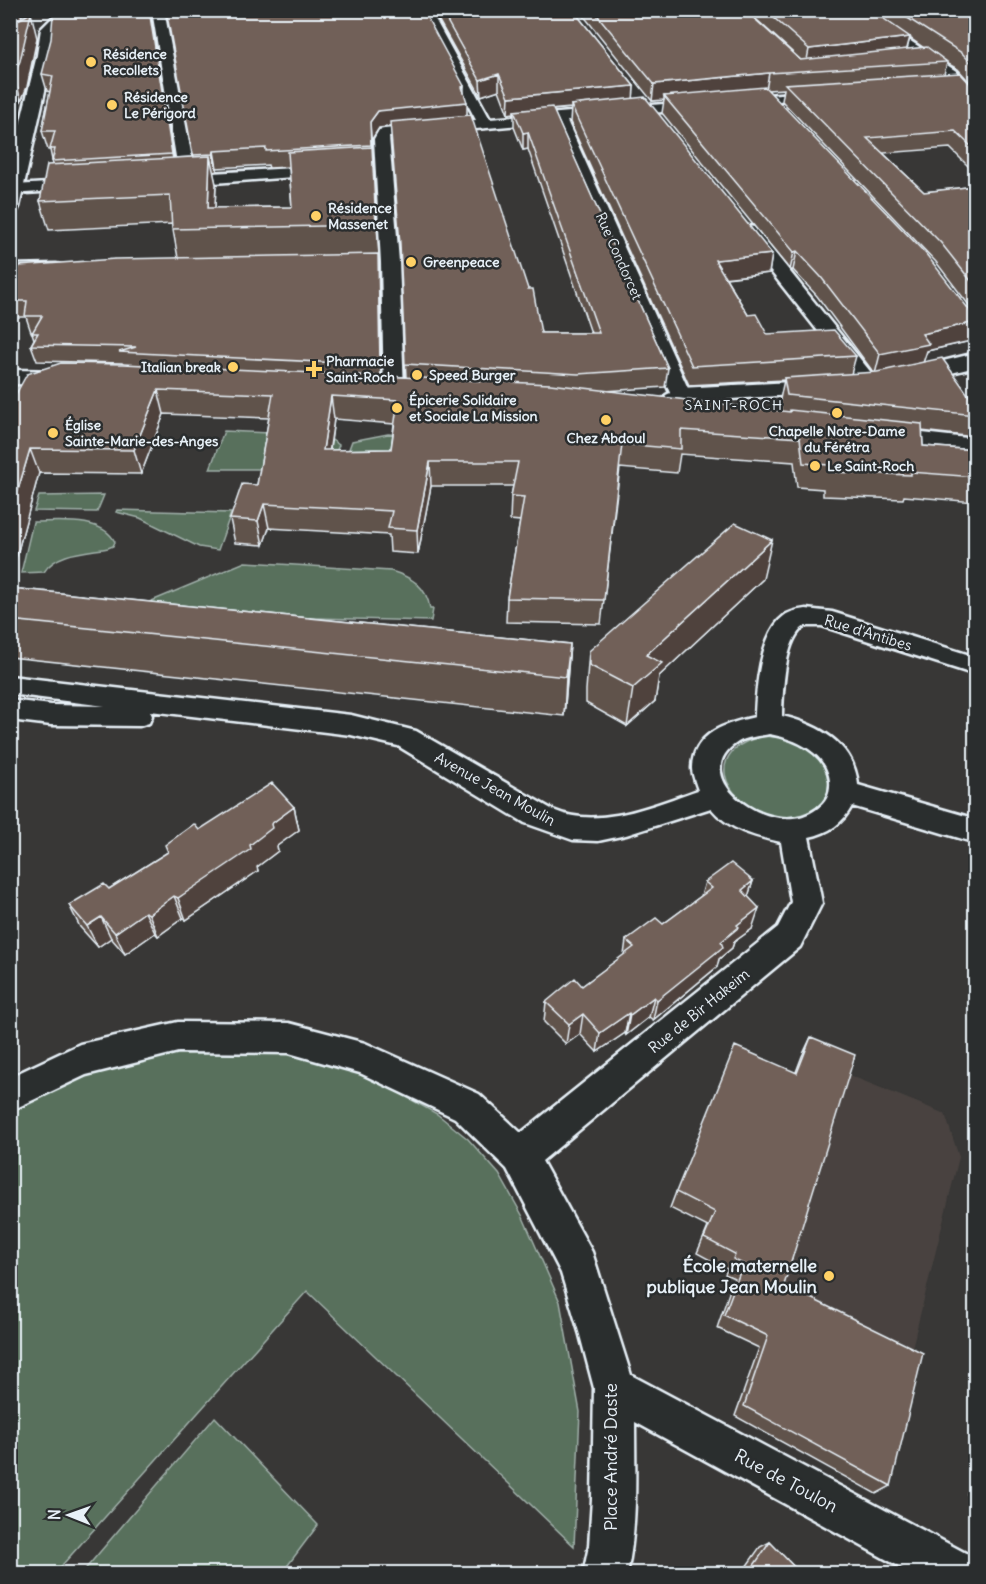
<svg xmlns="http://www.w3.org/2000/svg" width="986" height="1584" viewBox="0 0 986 1584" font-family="Delius,sans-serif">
<rect width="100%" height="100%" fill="#383736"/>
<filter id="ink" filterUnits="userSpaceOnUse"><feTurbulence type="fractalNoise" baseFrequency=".0167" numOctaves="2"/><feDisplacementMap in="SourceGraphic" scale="12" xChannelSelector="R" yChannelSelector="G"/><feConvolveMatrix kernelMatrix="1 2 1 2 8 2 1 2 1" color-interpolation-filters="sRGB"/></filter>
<g filter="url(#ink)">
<path fill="#494340" d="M802 1056 945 1114 959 1157 876 1494 735 1416 759 1348 717 1328 734 1278 725 1274 727 1269 697 1253 708 1227 670 1208 684 1175 788 1092Z"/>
<path fill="#586f5c" stroke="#a0b0aa" stroke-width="1.5" d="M224 431 316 435 326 436 339 445 336 452 268 469H210Z
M388 434 500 441 354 453 349 449 352 441Z
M104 495 97 512 34 511 39 496Z
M117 510 231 513 218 550 199 547 140 518 116 512Z
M33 522C58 522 102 516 115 542L113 546 108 548C87 552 56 552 44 572L21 573Z
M245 562 391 571C411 577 427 586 430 609H433L431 621 123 613Z
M764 736C776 737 788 738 800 743 824 755 844 791 814 809 756 843 676 756 764 736Z
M180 1047 284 1053 369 1076 437 1114 468 1139 499 1174 522 1215 560 1302 580 1412 574 1546 307 1291 55 1573H11L10 1109 97 1067Z
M215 1417 318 1525 282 1573H82Z"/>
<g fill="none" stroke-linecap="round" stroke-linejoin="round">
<defs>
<path id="minor" d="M152 10H164L195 174 327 166 333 168 335 171 333 174 188 185 170 183 168 180 170 177 179 175Z
M418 10H430L490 119 826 90 828 93 826 96 821 97 567 121 691 395 688 399H674L671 395 553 122 389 137 399 262 404 390 401 394H387L384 390 381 262 374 139 379 130 384 129 476 120Z
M848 10H863L956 71 976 92V105L971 104 946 77Z
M81 181 89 186 87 189 10 194V186L15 185Z
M748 226 754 227 877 380 880 384 877 388H863L742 235 740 231 742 227Z
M56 264 62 265 65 269 62 273 10 275V265Z
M806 609 832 612 976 657V675L822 626H805C784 639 783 690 782 713V716C819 725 854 744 858 785L976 819V843L852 806C843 823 829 833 809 837L822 903 800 947 542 1161 592 1252 631 1375 975 1558 976 1574H913L635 1422C635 1473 638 1523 627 1574H583L589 1546 592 1499 594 1388 580 1335 561 1273 507 1169 455 1118 360 1073 289 1053 178 1052 86 1075 10 1111V1077L80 1044 178 1022 289 1023 365 1043 479 1094 521 1133 778 927 791 902 781 842C754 836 729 830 711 808L626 835 598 841 573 840 525 823 398 746 351 735 150 711 152 716 149 723 139 726 51 725 10 720V700L51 705 105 706 10 694V676L351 715 416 731 553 810C599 830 654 805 698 790 696 784 692 774 692 768 693 732 728 723 755 717 756 689 760 634 784 616 790 611 799 610 806 609ZM769 734C794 738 827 752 830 781 831 793 827 802 817 809 772 843 683 776 738 742 746 737 760 736 769 734Z"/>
<path id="tertiary" d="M976 353V367L906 384 898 382 894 377 898 372Z
M10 370 69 371 77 373 81 378 77 383 69 385 10 384Z
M828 380 836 382 840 387 836 392 687 402 676 417 668 419 660 417 656 412 666 395 681 388Z
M877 428 976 439V453L868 440 865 435 868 430Z"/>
<path id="secondary" d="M60 10H76L55 30 53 55 19 207 17 211 10 213V166L37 55 41 29Z"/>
</defs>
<use href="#minor" stroke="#e8f1f8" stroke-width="5"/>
<use href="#tertiary" stroke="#e8f1f8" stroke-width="5"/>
<use href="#secondary" stroke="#e8f1f8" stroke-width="5"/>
<use href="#minor" fill="#2a2d2e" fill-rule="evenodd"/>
<use href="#tertiary" fill="#2a2d2e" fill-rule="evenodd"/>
<use href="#secondary" fill="#2a2d2e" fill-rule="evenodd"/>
</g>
<path fill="#61534c" stroke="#e8f1f8" stroke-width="1.5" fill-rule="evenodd" d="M10 10H28L27 14 21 15 22 18 37 38 27 87 21 101 10 97Z
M150 10 174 158 194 157 166 10 464 93 467 115 541 333H591L528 149 523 150 514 127V113L508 114 499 90 481 96 433 10H573L634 86 633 99 772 254 769 273 726 278 748 315 767 334 856 356 851 374 874 373 817 296 793 270H790L662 113 664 100 652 101 579 10H745L801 60 746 10H975V88L958 69 947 63 944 74 975 89V173L950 148 883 153 924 192 975 186V313L936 262 782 101 784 89 768 90 975 340 927 351 923 362 975 404V437L922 431 923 446 975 450V502L904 496 903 499 823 496V489L797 487 794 462 680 454 677 473 620 468 601 624 506 622 507 598 520 521 510 520 511 496 513 486H431L418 554 390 552 389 535 269 528 263 545 235 543 230 519 257 485 269 418 164 414 141 474 39 473 12 573H10V405L123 364 122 363 37 361 31 345 34 339 32 333 33 332H31L26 317H18L12 301 178 258 172 224 49 230 40 201 53 165 50 150H48L42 131 50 92 47 91 42 74ZM910 38 924 48 907 49ZM571 108 570 122 689 385 784 380 780 399 781 411 605 391 665 387 668 368 553 110ZM391 127 400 251 406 377 381 376 378 255H379L372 139 379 128ZM268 165 269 168 289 167 292 207 215 208 216 184 213 172 217 171V168ZM334 419 394 424 391 449 330 450Z
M763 579 659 676 655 701 627 726 586 703V690L589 651Z
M10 588 570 644 564 716 10 657Z
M294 807 299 830 277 846 278 851 257 867 258 871 186 920 183 918 158 936 155 933 125 954 111 938 98 947 80 927 69 905 109 889 168 852 199 830Z
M753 881 748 896 752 929 734 942 732 948 719 959 717 967 653 1020 649 1017 626 1035 625 1033 597 1052 580 1034 566 1044 544 1022 546 1002 582 986 624 955 626 940 663 924 701 896 705 882Z
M811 1037 784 1285 891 1486 876 1494 735 1416 759 1348 717 1328 734 1278 725 1274 727 1269 697 1253 708 1227 670 1208 676 1192 796 1072 802 1056Z
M975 1454V1502L967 1498 969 1476Z
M770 1542 801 1574H741L760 1547Z"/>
<path fill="#4f433e" stroke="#e8f1f8" stroke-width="1.5" d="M10 10H28L27 14 21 15 25 27 21 46Z
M149 10H150L176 173 172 154Z
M31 13 37 38 27 87 21 101 14 75Z
M910 37 906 52 806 65 809 49Z
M769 73 766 90 664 96V100L652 101 654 84Z
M499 74V90L481 96 480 80Z
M464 86V102H467V119L379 128 372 139 379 255 370 122 378 111Z
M634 86 633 102 571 105V108L515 113 514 111V113L508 114 509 97Z
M528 132V149L523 150V133Z
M214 151 217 168V171L213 154Z
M210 156 216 184 214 228 208 208Z
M797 251 793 270H790L794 252Z
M378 254 379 269 382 381 380 365Z
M772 254 769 273 713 279 715 260Z
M975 322V340L927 351 923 363 875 374 880 354 922 334Z
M158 390 164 414 141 474 134 450Z
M331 396 334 419 326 474 323 450Z
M30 449 39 473 12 573 10 570V517Z
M430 462 431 486 418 554 417 530Z
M264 504 269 528 263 545 258 521Z
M772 540 763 579 659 676 655 701 627 726 633 688 646 655Z
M570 644 567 683 564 716 566 677Z
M294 807 299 830 277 846 278 851 257 867 258 871 186 920 178 898 250 845 271 824Z
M753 881 746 903 742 890Z
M174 896 183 918 158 936 149 914Z
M759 908 752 929 734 942 732 948 719 959 717 967 653 1020 657 1000 721 942 737 925Z
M145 912 155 933 125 954 115 933Z
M101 917 111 938 98 947 87 926Z
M654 997 649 1017 626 1035 630 1015Z
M629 1013 625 1033 597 1052 600 1033Z
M583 1014 580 1034 566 1044 569 1024Z"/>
<path fill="#716058" stroke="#e8f1f8" stroke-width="1.5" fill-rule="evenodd" d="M10 10H17L14 22 31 13 20 61 14 75 10 74Z
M58 10H149L172 154 52 161 55 149H50L55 131H42L53 76 42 74 51 39 53 15Z
M166 10H423L464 86 462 87 467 102 378 111 370 122 371 145 266 151V148L214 151 213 154 193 155Z
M441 10H573L634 86 509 97 499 74 480 80Z
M593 10H745L800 60 927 47 947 62 769 73 654 84Z
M765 10H871L910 37 809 49Z
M895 10H975V67L962 53Z
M960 73 975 89V150L955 131 867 138 924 192 975 186V286L941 243 785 84Z
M765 87 926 254 974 316 975 317V322L922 334 929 344 880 354 821 277 797 251 794 252 664 96Z
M645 97 772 254 715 260 748 315 756 314 767 334 834 330 856 356 692 366 571 105Z
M552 107 668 368 578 374 405 364 400 244 390 122 471 115 528 289H533L541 333H599L528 132 523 133 514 111Z
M372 147 376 225 172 229 170 195 40 201 47 165 210 156 208 208 292 207 288 152Z
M378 254 380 365 119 352 136 347 31 345 38 333H32L42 316H25L27 301H12L19 266 115 259Z
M942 358 975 404V415L787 395 784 378 877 372Z
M61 363 123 364 550 384 790 412V410L922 424 923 446 975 450V477L911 472V475L830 472 829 465 803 463 800 438 681 430V449L622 444 604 600 507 598 524 497 511 496 518 462H430L417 530 388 528 392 511 264 504 258 521 230 519 242 484 257 485 273 394 158 390 134 450 30 449 10 517V405L27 374ZM331 396 398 400 391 449 323 450Z
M735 523 772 540 646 655 662 663 633 688 589 665V651Z
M10 588 570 644 566 677 10 620Z
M272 783 294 807 271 824 272 828 250 845 251 849 178 898 174 896 149 914 145 912 115 933 101 917 87 926 69 905 104 884 109 889 168 852 165 845 194 824 199 830Z
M731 863 753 881 742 890 759 908 737 925 739 927 721 942 723 947 657 1000 654 997 630 1015 629 1013 600 1033 583 1014 569 1024 546 1002 575 978 582 986 634 947 626 940 656 918 663 924 712 888 705 882Z
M811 1037 855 1055 784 1285 923 1353 891 1486 744 1406 768 1336 724 1315 743 1264 733 1259 735 1254 704 1238 715 1212 676 1192 735 1046 797 1073Z
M770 1542 801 1574H748Z"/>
</g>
<g fill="#ffd166" stroke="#2a2d2e" stroke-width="2">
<circle cx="91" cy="62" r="6"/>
<circle cx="112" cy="105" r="6"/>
<circle cx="316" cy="216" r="6"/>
<circle cx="411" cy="262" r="6"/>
<circle cx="233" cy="367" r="6"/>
<path d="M311 360h6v6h6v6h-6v6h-6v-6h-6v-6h6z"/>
<circle cx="417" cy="375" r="6"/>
<circle cx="397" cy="408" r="6"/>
<circle cx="837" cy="413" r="6"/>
<circle cx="606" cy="420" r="6"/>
<circle cx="53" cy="433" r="6"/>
<circle cx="815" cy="466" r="6"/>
<circle cx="829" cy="1276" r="6"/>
</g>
<g text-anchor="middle" stroke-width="5" stroke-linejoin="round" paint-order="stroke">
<g font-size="14" font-weight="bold" fill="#e8f1f8" stroke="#2a2d2e" text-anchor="start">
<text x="103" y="59">Résidence<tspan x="103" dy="16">Recollets</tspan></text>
<text x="124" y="102">Résidence<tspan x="124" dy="16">Le Périgord</tspan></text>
<text x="328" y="213">Résidence<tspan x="328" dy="16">Massenet</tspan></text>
<text x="423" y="267">Greenpeace</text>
<text x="326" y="366">Pharmacie<tspan x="326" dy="16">Saint-Roch</tspan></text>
<text x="221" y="372" text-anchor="end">Italian break</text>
<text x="429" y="380">Speed Burger</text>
<text x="409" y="405">Épicerie Solidaire<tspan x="409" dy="16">et Sociale La Mission</tspan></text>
<text x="65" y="430">Église<tspan x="65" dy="16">Sainte-Marie-des-Anges</tspan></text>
<text x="837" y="436" text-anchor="middle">Chapelle Notre-Dame<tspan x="837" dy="16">du Férétra</tspan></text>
<text x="606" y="443" text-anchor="middle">Chez Abdoul</text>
<text x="827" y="471">Le Saint-Roch</text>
</g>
<g font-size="14" fill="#e8f1f8" stroke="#2a2d2e">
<text transform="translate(619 256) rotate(66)" y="5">Rue Condorcet</text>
</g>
<g font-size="14" letter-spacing="1.5" fill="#e8f1f8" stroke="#2a2d2e">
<text x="734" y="410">SAINT-ROCH</text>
</g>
<g font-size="15" fill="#e8f1f8" stroke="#2a2d2e">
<text transform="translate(868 633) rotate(17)" y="5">Rue d'Antibes</text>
<text transform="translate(495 789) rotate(29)" y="5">Avenue Jean Moulin</text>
<text transform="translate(699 1011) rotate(-39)" y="5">Rue de Bir Hakeim</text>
</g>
<g font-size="18" font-weight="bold" fill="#e8f1f8" stroke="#2a2d2e" text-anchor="end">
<text x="817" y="1272">École maternelle<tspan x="817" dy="21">publique Jean Moulin</tspan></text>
</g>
<g font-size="18" fill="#e8f1f8" stroke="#2a2d2e">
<text transform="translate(611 1457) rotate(-90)" y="6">Place André Daste</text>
<text transform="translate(786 1481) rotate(28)" y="6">Rue de Toulon</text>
</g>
</g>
<rect width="986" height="1584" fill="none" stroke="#2a2d2e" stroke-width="36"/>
<rect x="18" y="18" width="950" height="1548" fill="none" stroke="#e8f1f8" stroke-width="2" filter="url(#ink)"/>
<g transform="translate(69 1515) rotate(271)" stroke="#2a2d2e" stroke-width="4.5" paint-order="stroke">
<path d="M0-4.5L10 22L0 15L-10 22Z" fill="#e8f1f8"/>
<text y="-9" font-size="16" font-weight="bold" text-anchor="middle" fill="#e8f1f8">N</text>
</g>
</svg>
